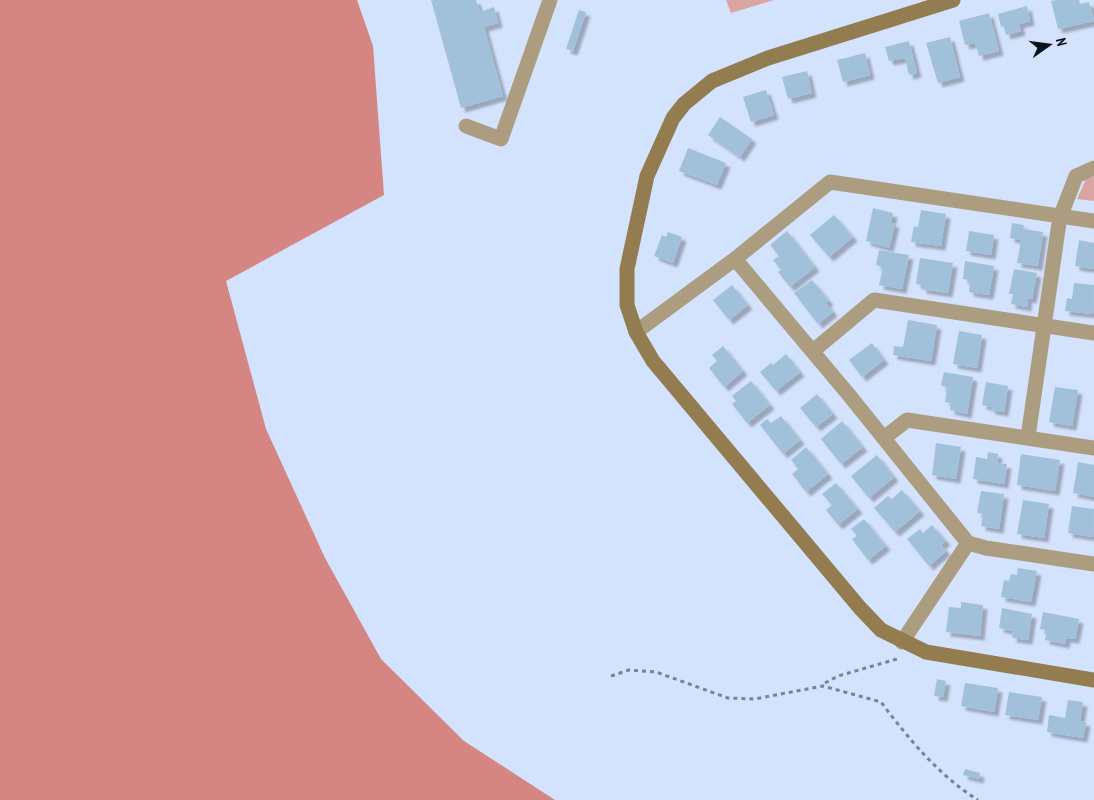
<svg xmlns="http://www.w3.org/2000/svg" width="1094" height="800" viewBox="0 0 1094 800" font-family="'PT Sans Narrow',sans-serif">
<defs>
<filter id="shadow"><feDropShadow dx="4.5" dy="4.5" stdDeviation="1" flood-color="#0004"/></filter>
</defs>
<rect width="100%" height="100%" fill="#d3e2fd"/>
<path fill="#daa5a1" d="M726 0H774L731 13Z
M1094 177V201L1077 199 1086 179Z"/>
<path fill="#d58683" d="M0 0H357L373 46 384 195 226 281 266 429 325 558 381 659 464 741 555 800H0Z"/>
<path fill="#a1c1db" filter="url(#shadow)" d="M431 0H476L480 12 494 7 498 23 484 27 503 96 461 108Z
M1056 0H1079L1080 4 1089 2 1094 21 1058 29 1051 1Z
M1027 6 1030 21 1019 24 1021 31 1006 35 1004 26 1001 27 998 14Z
M579 10 586 12 573 51 566 49Z
M989 13 999 51 979 56 975 43 965 45 959 21Z
M950 37 960 77 938 83 926 43Z
M909 41 917 73 909 75 905 58 889 61 885 47Z
M865 53 870 75 843 82 837 60Z
M807 71 812 93 788 99 782 77Z
M766 90 774 115 751 122 743 97Z
M720 117 752 139 740 157 708 135Z
M688 148 726 163 717 185 679 171Z
M873 208 893 213 891 223H895L889 248 866 241Z
M921 210 946 214 941 246 911 242 914 226 918 227Z
M834 215 853 237 829 257 810 235Z
M1012 223 1024 225 1023 229 1043 232 1038 266 1017 263 1021 240 1010 238Z
M787 231 815 267 790 287 778 272 781 270 773 260 779 256 770 245Z
M969 231 994 235 991 255 966 251Z
M668 232 682 237 673 263 654 256 662 235 666 237Z
M1079 240 1094 243V269L1075 266Z
M879 250 909 255 902 289 879 285 883 267 876 265Z
M920 258 953 263 948 293 922 289V285L916 284Z
M965 261 994 266 989 295 969 292 970 280 963 279Z
M1014 269 1037 273 1032 299 1028 298 1027 307 1011 304 1013 294H1009Z
M812 280 829 301 826 303 833 312 818 324 794 293Z
M1074 283 1094 285 1093 314 1065 311 1067 298 1072 299Z
M732 285 748 305 729 320 713 300Z
M908 320 937 325 931 361 893 355 894 346 903 347Z
M959 331 982 335 977 368 953 364Z
M872 343 884 360 862 377 849 360Z
M723 346 743 371 724 387 709 368 717 361 712 355Z
M786 354 800 372 776 391 760 372 771 363 773 365Z
M944 372 973 377 967 414 950 410 951 403 945 402 947 387 941 386Z
M751 381 770 405 747 423 732 404 736 401 732 396Z
M986 382 1008 386 1004 412 991 410V407L982 405Z
M1055 387 1078 390 1072 426 1049 422Z
M817 394 833 414 816 427 800 408Z
M781 416 800 440 783 454 760 425 767 419 771 423Z
M842 421 863 447 841 464 821 439Z
M936 443 961 447 956 479 932 475Z
M806 447 828 474 806 492 792 474 798 469 791 460Z
M988 452 998 454 997 463 1007 464 1004 484 973 479 976 457 987 459Z
M1021 454 1060 460 1055 491 1017 485Z
M877 455 894 477 869 498 851 476Z
M1078 462 1094 465V497L1073 493Z
M836 483 858 509 838 525 826 510 832 505 822 494Z
M902 490 920 511 895 532 874 508 888 496 892 499Z
M981 491 1004 494 999 529 981 526 983 514 977 513Z
M1023 500 1049 504 1044 538 1017 534Z
M1072 506 1094 509 1093 537 1068 533Z
M864 519 886 546 868 560 852 539 857 536 851 529Z
M932 525 946 541 941 545 946 551 929 566 907 539 920 529 923 533Z
M1018 568 1037 571 1031 602 1001 597 1004 580 1009 581 1011 574 1017 575Z
M961 602 983 605 980 636 946 632 949 607 961 608Z
M1002 608 1032 614 1028 640 1012 638 1013 631 999 628Z
M1043 612 1079 619 1075 639 1066 638 1065 644 1045 640 1047 630 1040 629Z
M937 679 946 681 943 697 934 696Z
M965 683 998 688 994 712 961 706Z
M1009 692 1042 697 1038 720 1005 715Z
M1068 700 1083 702 1080 721 1086 722 1083 738 1047 732 1049 715 1065 718Z
M965 769 980 773 979 779 963 775Z"/>
<g fill="none" stroke-linecap="round" stroke-linejoin="round">
<path stroke="#788398" stroke-width="3" stroke-dasharray="4 4" stroke-linecap="butt" d="M611 676 629 670 656 672 728 698 755 699 823 686 881 702C908 738 939 776 978 800
M825 683 838 676 897 659"/>
<path stroke="#ad9d80" stroke-width="15" d="M466 126 501 139 550 0
M1061 215 1076 176 1094 168
M735 259 849 395 968 543 986 548 1094 564
M636 332 735 259 830 182 1094 221
M813 351 874 300 1094 333
M1028 437 1060 216
M884 438 907 420 1094 448
M902 642 968 543"/>
<path stroke="#927c50" stroke-width="15" d="M953 0 768 58 712 81 684 104 673 118 647 176 627 269V305L636 332 653 361 860 608 881 630 926 652 1094 680"/>
</g>
<g transform="translate(1049 45) rotate(76)" stroke="#d3e2fd" stroke-width="4" paint-order="stroke">
<path d="M0-4L9 19L0 12L-9 19Z" fill="#0b111d"/>
<text y="-8" font-size="14" font-weight="bold" text-anchor="middle" fill="#0b111d">N</text>
</g>
</svg>
